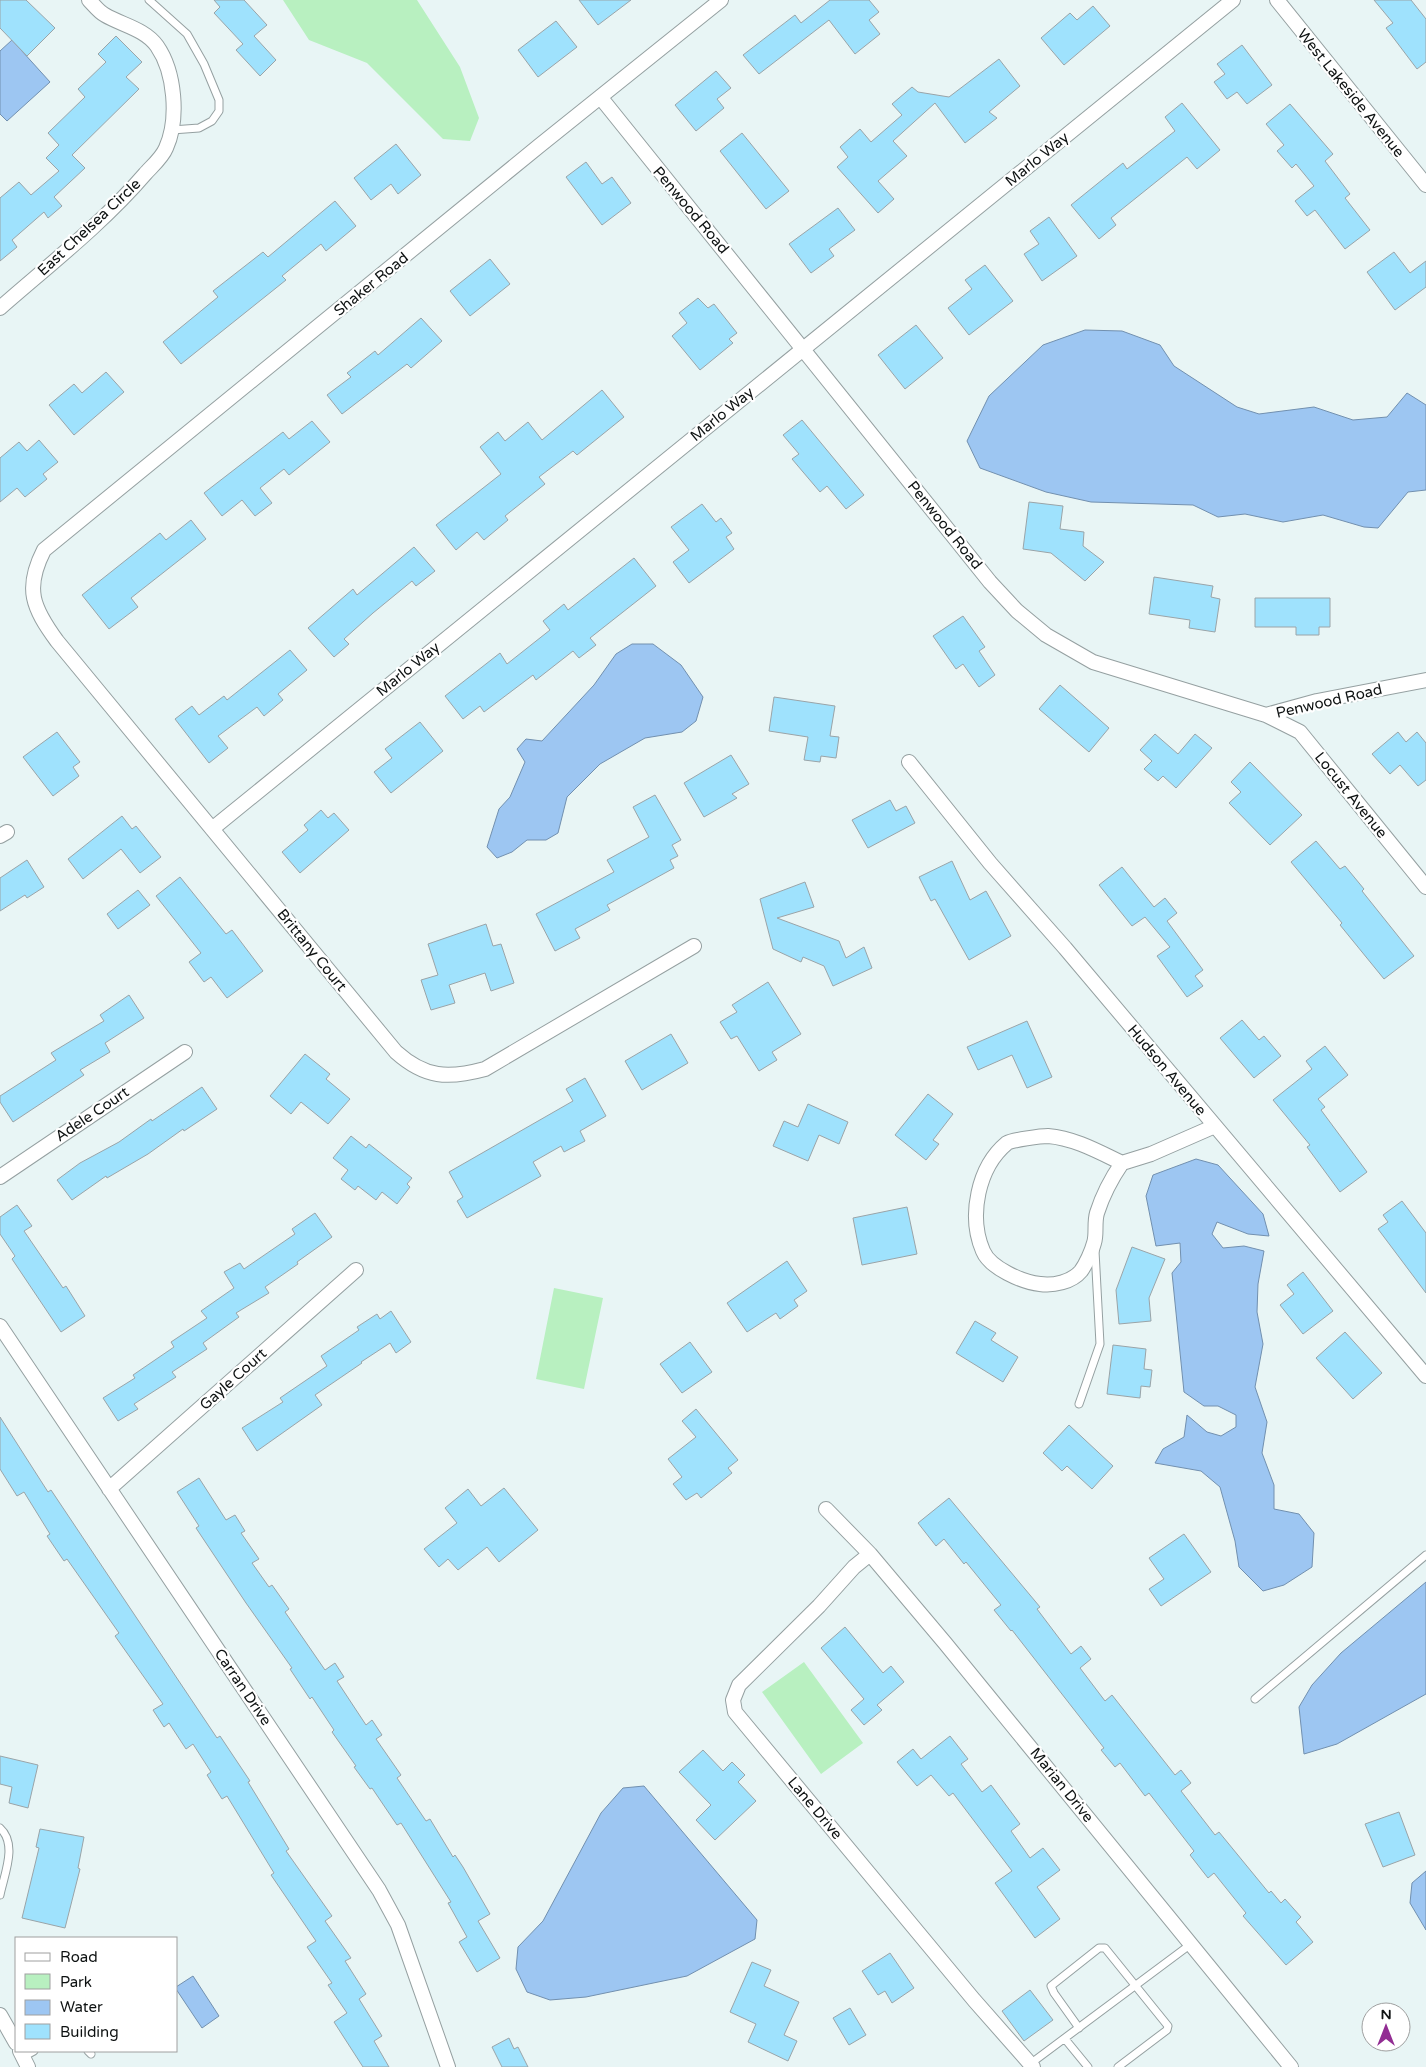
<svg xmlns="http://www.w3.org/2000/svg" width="1426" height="2067" viewBox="0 0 1426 2067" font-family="'Varela Round',sans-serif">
<rect width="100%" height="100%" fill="#e8f5f5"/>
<path fill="#b8f0c0" d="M283 0H417L460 67 479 118 470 141 443 139 367 63 309 40Z
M554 1288 603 1298 584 1389 536 1379Z
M804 1662 863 1743 821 1774 762 1692Z"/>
<path fill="#9dc6f2" stroke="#7290af" d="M12 40 50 82 7 121 0 114V51Z
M1085 330 1122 331 1160 345 1174 366 1237 407 1259 414 1314 407 1353 420 1387 417 1407 393 1426 405V490L1408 492 1378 528 1364 527 1323 515 1283 522 1245 514 1218 517 1193 505 1091 502 1046 492 980 468 967 441 989 396 1043 345Z
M632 644H653L681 665 703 697 696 721 682 732 645 738 600 764 567 797 558 833 546 840H527L512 852 497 858 487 847 499 809 510 797 525 762 517 749 526 739 542 741 594 685 616 654Z
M1196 1159 1218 1165 1263 1214 1269 1236 1248 1234 1217 1222 1212 1234 1223 1248 1244 1246 1264 1251 1258 1284 1257 1312 1263 1344 1255 1387 1267 1422 1262 1453 1274 1485V1509L1299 1514 1314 1533 1312 1567 1284 1585 1263 1591 1239 1567 1235 1541 1220 1487 1201 1471 1155 1463 1163 1449 1184 1437 1187 1415 1207 1432 1221 1436 1236 1427V1415L1218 1406H1204L1184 1392 1172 1273 1181 1262 1180 1243 1156 1246 1146 1196 1153 1175Z
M1426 1582V1694L1337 1744 1304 1754 1299 1707 1312 1685 1341 1653Z
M644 1786 757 1920 755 1939 687 1976 586 1997 550 2000 527 1992 516 1969 518 1947 543 1921 601 1813 623 1788Z
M1426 1871V1930L1410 1903 1412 1883Z
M193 1976 219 2016 202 2028 176 1989V1987Z"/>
<path fill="#9fe2fd" stroke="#9aa4a8" d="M0 0H26L55 28 27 56 0 28Z
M214 0H244L267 25 254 36 276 60 260 76 236 50 243 44 214 13 220 7Z
M579 0H631L598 25Z
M830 0H869L879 12 869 20 880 34 855 54 829 20 759 74 743 55 795 15 801 23Z
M1374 0H1411L1426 19V62L1417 69 1386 28 1393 23Z
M1093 6 1110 26 1064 65 1041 38 1070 13 1077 20Z
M556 21 577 47 538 77 518 50Z
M116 36 142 62 126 77 139 89 72 155 85 168 54 197 62 206 48 218 44 212 12 240 17 247 0 261V198L19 182 31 195 59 171 46 158 59 145 48 133 85 97 78 89 106 62 98 54Z
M1242 45 1272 85 1247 104 1237 92 1227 99 1214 82 1225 74 1217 64Z
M999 59 1020 86 989 112 997 118 965 143 935 103 893 141 907 156 878 181 894 199 878 213 837 167 848 157 840 147 860 129 871 142 902 115 892 104 912 87 918 92 949 97Z
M716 71 731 88 717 99 724 108 696 131 675 105Z
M1182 103 1220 150 1197 169 1187 157 1111 218 1116 225 1099 239 1071 205 1123 163 1127 169 1175 131 1165 117Z
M1290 104 1333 154 1325 161 1350 194 1345 198 1370 230 1345 249 1315 210 1307 216 1295 201 1314 186 1296 164 1292 168 1277 151 1284 145 1266 124Z
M742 133 789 191 766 209 720 151Z
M396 144 421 175 398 194 391 184 371 200 354 178Z
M586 162 602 184 612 177 631 203 602 225 566 177Z
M335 201 356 226 326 251 321 244 282 276 286 280 181 364 163 342 218 297 213 291 263 252 268 257Z
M838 208 855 230 829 249 834 256 811 273 789 244Z
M1049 217 1077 256 1042 281 1024 254 1039 244 1030 231Z
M1394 252 1410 273 1426 261V287L1395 310 1367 272Z
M490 259 510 284 470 316 450 291Z
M985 265 1013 301 969 335 948 308 972 289 965 280Z
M698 298 708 308 714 304 737 333 729 339 733 343 700 370 672 336 687 323 679 313Z
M421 318 442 341 411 368 407 364 342 414 327 395 351 377 347 373 375 351 378 355Z
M916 325 943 358 905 389 878 355Z
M106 372 124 392 74 435 49 405 74 384 82 393Z
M602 390 624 417 577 455 573 451 539 477 545 484 505 516 508 520 484 540 477 532 456 550 436 525 501 474 480 447 498 432 505 441 528 422 542 440Z
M802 420 864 495 846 509 827 486 820 492 792 459 799 454 783 435Z
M312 421 330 442 289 475 284 469 260 488 272 503 255 516 242 500 222 516 204 493 283 432 289 439Z
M39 440 58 462 43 474 47 479 25 497 17 488 0 502V458L19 442 27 451Z
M1029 502 1063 506 1060 529 1084 532 1083 546 1104 562 1085 581 1051 553 1023 549Z
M702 504 716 522 721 518 732 533 726 537 734 549 689 583 673 562 689 550 671 527Z
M191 520 206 539 131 598 138 607 109 629 82 595 160 533 166 540Z
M414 547 435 571 416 586 412 581 373 613 344 639 349 644 334 657 308 628 353 589 357 595Z
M634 558 656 586 590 638 596 645 579 658 573 651 536 680 533 675 484 712 480 706 463 719 445 696 500 653 507 664 550 630 543 621 564 604 568 610Z
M1154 577 1213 586 1211 597 1220 599 1215 632 1189 628 1190 620 1149 614Z
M1255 598H1330V627H1319V635H1296V627H1255Z
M963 616 985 647 979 651 995 675 979 687 963 664 956 669 933 636Z
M290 650 307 670 278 694 283 700 264 716 257 707 218 736 228 748 209 763 175 719 192 706 199 715 224 696 227 700Z
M1060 685 1109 728 1089 752 1039 709Z
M774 697 835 706 830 736 839 737 836 758 821 756 820 762 804 760 808 737 769 731Z
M420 722 443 751 391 793 374 772 392 758 385 749Z
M57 732 80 762 73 767 79 776 53 796 23 757Z
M1398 732 1406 742 1417 732 1426 743V780L1418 786 1400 765 1390 774 1372 754Z
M1155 734 1178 754 1195 734 1212 748 1176 788 1163 776 1158 781 1144 769 1152 761 1140 750Z
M731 755 749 784 732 794 737 798 704 817 684 783Z
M1250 762 1302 815 1270 845 1229 803 1241 792 1231 782Z
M655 795 681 840 672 845 678 856 670 860 674 868 607 905 610 910 575 929 580 938 555 951 536 914 614 872 607 860 649 837 633 807Z
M890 800 896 811 906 806 915 823 868 848 852 820Z
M321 810 328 818 334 813 349 830 300 873 282 852 308 830 304 825Z
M122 816 132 829 136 826 161 857 140 873 121 849 83 879 68 859Z
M1316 841 1340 869 1345 866 1364 889 1362 891 1414 956 1384 979 1340 925 1342 923 1291 862Z
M27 860 44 887 27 898 25 895 0 911V878Z
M952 861 970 900 986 891 1011 936 969 960 935 899 931 901 919 877Z
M1122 867 1154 907 1165 898 1177 913 1167 921 1203 970 1195 976 1203 986 1187 997 1157 956 1170 947 1145 917 1132 926 1099 885Z
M180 877 226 934 232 930 263 971 227 998 211 977 204 982 189 962 201 953 156 896Z
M805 882 814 907 777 918 839 941 846 958 864 947 872 968 833 986 824 966 803 957 801 962 773 949 760 899Z
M138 890 150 905 118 929 107 914Z
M486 924 493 946 501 944 514 983 491 991 485 973 449 985 455 1003 431 1010 421 980 438 975 428 944Z
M768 982 801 1034 772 1052 777 1060 759 1071 737 1036 731 1039 720 1022 737 1012 732 1005Z
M129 995 144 1018 105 1043 110 1052 80 1070 84 1075 13 1122 0 1102V1096L56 1060 51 1053 104 1021 100 1015Z
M1242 1020 1259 1040 1264 1036 1281 1056 1254 1078 1220 1038Z
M1027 1021 1052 1077 1027 1088 1012 1055 978 1070 967 1047Z
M671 1034 688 1063 642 1090 625 1061Z
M1325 1046 1348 1075 1318 1099 1325 1107 1321 1110 1367 1172 1340 1192 1307 1147 1310 1145 1273 1100 1312 1069 1306 1061Z
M305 1054 330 1074 326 1079 350 1099 328 1124 301 1102 291 1114 270 1096Z
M585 1078 606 1116 580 1131 585 1141 564 1152 561 1146 533 1162 541 1176 467 1218 457 1201 463 1197 449 1172 573 1101 566 1089Z
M202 1087 217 1109 184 1131 183 1129 148 1154 107 1178 106 1176 72 1200 57 1180 80 1163 119 1142 151 1119 152 1121Z
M928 1094 953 1114 933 1140 939 1144 926 1160 895 1135Z
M808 1104 848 1122 839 1144 819 1135 808 1161 773 1146 784 1121 798 1127Z
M351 1136 366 1148 369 1144 412 1178 407 1184 410 1187 397 1204 382 1192 376 1200 358 1186 355 1190 341 1179 348 1170 333 1158Z
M1402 1201 1426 1233V1293L1378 1229 1388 1222 1383 1215Z
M17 1205 32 1226 24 1231 63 1288 66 1286 85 1316 61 1332 12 1259 15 1256 0 1234V1217Z
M907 1207 917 1254 862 1265 853 1218Z
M315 1213 332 1237 297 1262 298 1264 265 1287 269 1293 236 1313 239 1317 203 1343 207 1349 172 1372 176 1377 134 1404 138 1409 118 1421 103 1398 135 1378 133 1375 174 1347 171 1342 207 1318 201 1311 234 1288 224 1272 240 1263 244 1269 295 1234 292 1229Z
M1132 1247 1165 1259 1149 1298 1151 1321 1119 1324 1116 1290Z
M787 1261 807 1291 794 1300 798 1306 780 1319 776 1313 747 1332 727 1303Z
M1303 1272 1333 1311 1303 1334 1280 1305 1294 1294 1287 1285Z
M391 1311 411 1342 396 1353 390 1343 361 1362 362 1363 315 1395 322 1405 257 1451 242 1428 283 1402 280 1398 327 1366 321 1356 359 1330 357 1327 377 1314 380 1319Z
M975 1321 996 1333 991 1340 1018 1357 1003 1382 956 1353Z
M1345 1332 1382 1373 1353 1399 1316 1358Z
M690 1342 712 1372 682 1393 660 1364Z
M1113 1345 1146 1349 1144 1369 1152 1370 1150 1387 1141 1386 1140 1398 1107 1394Z
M696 1409 738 1460 728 1468 732 1473 701 1498 697 1493 686 1500 673 1484 682 1477 668 1459 696 1437 682 1421Z
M0 1417 48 1492 51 1490 217 1738 220 1736 250 1781 248 1782 289 1849 286 1851 332 1916 325 1921 351 1958 345 1961 366 1994 359 1999 382 2036 374 2041 389 2067H363L334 2022 347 2013 328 1985 332 1983 307 1947 316 1941 271 1875 274 1873 227 1796 222 1799 207 1775 211 1772 193 1744 186 1749 169 1723 164 1727 153 1710 163 1704 115 1636 119 1633 67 1559 64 1561 47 1536 50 1534 24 1492 17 1496 0 1469Z
M1069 1425 1113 1466 1092 1489 1067 1466 1062 1471 1043 1453Z
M199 1478 226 1520 235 1515 245 1531 241 1533 259 1559 252 1563 269 1587 272 1585 289 1609 285 1612 325 1670 335 1663 344 1677 337 1681 366 1725 372 1720 382 1735 376 1739 401 1775 397 1778 426 1821 430 1819 453 1857 455 1855 463 1867 490 1914 478 1921 500 1958 477 1972 459 1942 467 1937 448 1903 451 1902 401 1823 397 1825 372 1788 370 1789 354 1767 356 1766 332 1732 334 1730 312 1697 310 1699 290 1669 292 1668 246 1603 196 1528 199 1526 177 1492Z
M504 1488 538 1530 499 1562 487 1547 458 1570 448 1559 439 1567 424 1549 457 1523 445 1508 468 1489 481 1506Z
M949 1498 1040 1607 1037 1609 1071 1654 1081 1646 1091 1659 1080 1668 1105 1701 1112 1695 1175 1775 1181 1770 1191 1783 1181 1791 1215 1835 1219 1832 1269 1893 1271 1891 1281 1903 1285 1899 1301 1917 1296 1922 1313 1942 1286 1965 1243 1916 1246 1913 1214 1873 1208 1878 1190 1855 1194 1851 1149 1793 1145 1796 1120 1763 1115 1767 1101 1750 1104 1748 1012 1630 1011 1631 994 1610 1001 1605 966 1562 964 1564 944 1539 936 1546 918 1523Z
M1184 1534 1211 1572 1161 1606 1149 1589 1164 1579 1149 1558Z
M845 1627 883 1673 891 1666 904 1682 877 1705 882 1710 864 1725 851 1710 864 1699 821 1648Z
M950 1736 968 1759 961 1764 982 1792 991 1785 1020 1824 1011 1831 1030 1858 1043 1848 1060 1870 1037 1887 1060 1919 1035 1938 995 1883 1012 1871 953 1793 949 1796 931 1775 917 1786 897 1762 913 1749 921 1759Z
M703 1750 723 1771 732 1762 745 1775 738 1782 756 1801 715 1840 696 1820 711 1805 679 1772Z
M0 1756 38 1765 28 1808 9 1803 12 1787 0 1784Z
M1399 1812 1415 1855 1383 1867 1365 1824Z
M40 1829 84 1837 78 1868 80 1869 65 1928 22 1918 39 1848 36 1847Z
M890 1953 914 1988 892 2003 885 1991 878 1995 862 1971Z
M752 1962 771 1970 764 1986 799 2002 784 2035 797 2041 788 2061 748 2042 756 2024 730 2012Z
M1030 1990 1053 2020 1024 2041 1002 2011Z
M850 2008 866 2035 849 2045 833 2018Z
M509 2038 514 2049 518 2047 528 2067H502L492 2047Z"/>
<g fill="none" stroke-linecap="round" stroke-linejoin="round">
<defs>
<path id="lane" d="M149 0 187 34 204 64 219 100V111L212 121 199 128 172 130
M1079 1404 1100 1344 1095 1251
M1255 1699 1426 1555
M0 1828C18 1844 4 1875 0 1895
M1079 2028 1054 1993 1051 1986 1099 1948H1105L1168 2026 1167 2030 1118 2067
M1065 2039 1088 2067
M88 2051 91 2054
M23 2057 34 2051
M1030 2064 1191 1944"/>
<path id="street" d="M1277 0 1426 185
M601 98 990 582 1017 611 1046 635 1093 662 1266 715 1317 701 1426 680
M0 308C49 265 102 224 145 174 151 167 162 158 166 148 179 119 175 72 157 46 145 29 122 25 105 15 99 12 94 5 89 0
M1266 715 1300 732 1426 887
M909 762 990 863 1065 948 1426 1376
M212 829 1233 0
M0 836 7 832
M694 946 485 1069C448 1079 425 1078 396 1052L57 641C33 608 24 589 44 550L539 146 721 0
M1122 1163C1111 1179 1103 1194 1097 1213 1094 1223 1097 1234 1094 1243 1092 1251 1086 1264 1081 1271 1072 1282 1053 1286 1040 1284 1022 1282 990 1268 983 1251 968 1216 978 1167 1007 1143 1012 1140 1041 1136 1048 1136 1074 1138 1099 1152 1122 1163L1151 1154 1215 1126
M0 1177 185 1052
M0 1326 379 1890 398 1925 448 2067
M109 1489 356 1270
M826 1509 870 1554 945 1643 1291 2067
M870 1554 854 1567 819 1606 739 1685 733 1700 735 1712 974 2000 1033 2067
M0 2015 16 2043
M20 2051 28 2067"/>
</defs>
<use href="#lane" stroke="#95a0a1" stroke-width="9"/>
<use href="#street" stroke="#95a0a1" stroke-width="16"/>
<use href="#lane" stroke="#fff" stroke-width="7"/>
<use href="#street" stroke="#fff" stroke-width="14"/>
</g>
<g text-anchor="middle" stroke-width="4.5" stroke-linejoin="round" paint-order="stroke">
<g font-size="15" fill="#0e1212" stroke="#fff">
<text transform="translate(1351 93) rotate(51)" y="5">West Lakeside Avenue</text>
<text transform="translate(1037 159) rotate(-39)" y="5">Marlo Way</text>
<text transform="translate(691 210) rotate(50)" y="5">Penwood Road</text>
<text transform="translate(89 227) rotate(-43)" y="5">East Chelsea Circle</text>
<text transform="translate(371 284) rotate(-39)" y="5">Shaker Road</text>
<text transform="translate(722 414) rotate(-39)" y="5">Marlo Way</text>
<text transform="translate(945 525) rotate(51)" y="5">Penwood Road</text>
<text transform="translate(408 669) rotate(-39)" y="5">Marlo Way</text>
<text transform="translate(1329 701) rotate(-13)" y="5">Penwood Road</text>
<text transform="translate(1351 795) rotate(51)" y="5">Locust Avenue</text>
<text transform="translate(312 950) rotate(51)" y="5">Brittany Court</text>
<text transform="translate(1167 1070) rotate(50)" y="5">Hudson Avenue</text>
<text transform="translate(92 1114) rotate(-34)" y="5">Adele Court</text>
<text transform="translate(233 1379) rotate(-42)" y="5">Gayle Court</text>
<text transform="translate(243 1687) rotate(56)" y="5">Carran Drive</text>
<text transform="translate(1062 1785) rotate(51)" y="5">Marian Drive</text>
<text transform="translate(815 1808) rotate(50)" y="5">Lane Drive</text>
</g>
</g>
<rect x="15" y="1937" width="162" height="115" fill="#ffffff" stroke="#9fa0a0"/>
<rect x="25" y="1953" width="25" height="8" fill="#ffffff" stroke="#9fa0a0"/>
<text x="60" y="1962" font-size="15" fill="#0e1212">Road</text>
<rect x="25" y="1974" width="25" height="15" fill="#b8f0c0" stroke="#9fa0a0"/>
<text x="60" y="1987" font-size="15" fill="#0e1212">Park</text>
<rect x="25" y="2000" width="25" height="15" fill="#9dc6f2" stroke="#9fa0a0"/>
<text x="60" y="2012" font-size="15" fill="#0e1212">Water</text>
<rect x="25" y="2024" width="25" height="15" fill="#9fe2fd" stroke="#9fa0a0"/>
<text x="60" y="2037" font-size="15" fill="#0e1212">Building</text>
<g transform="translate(1386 2027)"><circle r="24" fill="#ffffff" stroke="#9fa0a0"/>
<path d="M0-4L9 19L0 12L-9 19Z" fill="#922d93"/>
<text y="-8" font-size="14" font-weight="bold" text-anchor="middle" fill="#0e1212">N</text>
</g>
</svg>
